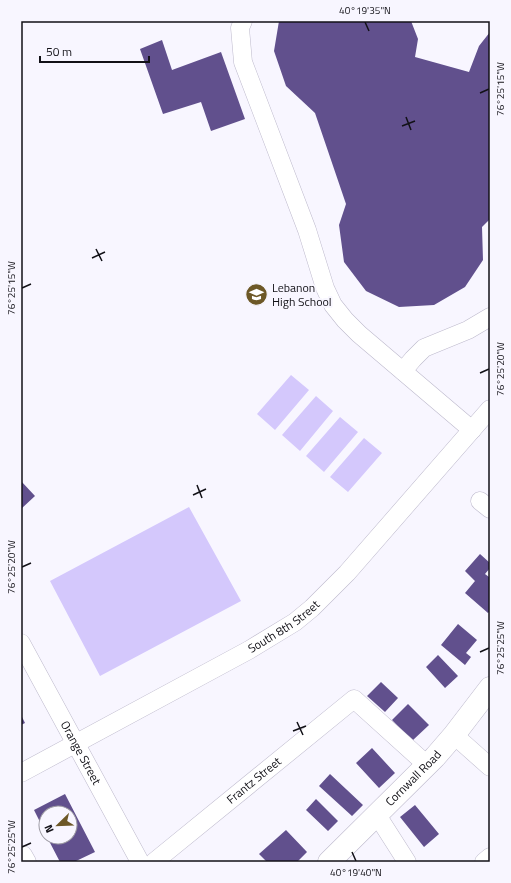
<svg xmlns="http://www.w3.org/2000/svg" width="511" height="883" viewBox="0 0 511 883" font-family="'Titillium Web',sans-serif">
<rect width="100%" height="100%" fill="#f8f6ff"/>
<path fill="#d4c8fc" d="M291 375 309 390 275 430 257 414Z
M316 396 333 411 300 451 282 435Z
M340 417 358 432 324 472 306 456Z
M364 438 382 453 348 492 330 477Z
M189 507 241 601 100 676 50 581Z"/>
<path fill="#61508d" d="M279 21H411L418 39 415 57 469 72 479 46 490 32V219L482 227 483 260 465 287 434 305 399 307 366 291 344 262 339 225 346 204 315 113 286 86 274 51Z
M162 40 172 70 221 52 245 119 211 131 201 102 163 114 140 49Z
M21 481 35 496 21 509Z
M480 554 490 563V568L485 574 489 577H490V611L488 613 465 593 475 581 465 571Z
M458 624 477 640 466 653 471 657 465 665 441 645Z
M438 655 458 676 445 688 426 667Z
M381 682 398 698 385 712 367 696Z
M408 704 429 725 412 741 392 720Z
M21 715 25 723 21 725Z
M372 748 395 773 379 788 356 763Z
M330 774 363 805 352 816 319 786Z
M65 794 95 852 74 862H60L47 837H70V813H46V834L34 810Z
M316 799 338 821 328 831 306 810Z
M415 805 439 834 424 847 400 817Z
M286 830 307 852 297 862H267L259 854Z"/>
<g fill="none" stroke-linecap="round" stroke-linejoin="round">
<defs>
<g id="minor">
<path d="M243 21 240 28 243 62 307 230 325 288 333 305 345 320 359 334 472 430"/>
<path d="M403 371 413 359 424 348 468 330 490 317"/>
<path d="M480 501 490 509"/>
<path id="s1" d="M21 643 140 862"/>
<path d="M454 735 490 767"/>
<path id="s2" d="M21 773 249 650 295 622 312 608 347 573 490 409"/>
<path d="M377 815 407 862"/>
<path d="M23 855 27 862"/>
<path id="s3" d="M154 862 354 699 427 765"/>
<path d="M484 862 490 857"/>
</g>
<g id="major">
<path id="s4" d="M329 862 435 757 454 735 490 688"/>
</g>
</defs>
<use href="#minor" stroke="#bdb9cc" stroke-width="19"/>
<use href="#major" stroke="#bdb9cc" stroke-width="23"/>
<use href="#minor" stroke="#fff" stroke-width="18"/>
<use href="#major" stroke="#fff" stroke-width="22"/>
</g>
<path fill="none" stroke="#121117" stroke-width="1.5" d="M365 22 369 31M480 93 489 89M406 117 411 130M402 126 415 121M96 249 102 261M92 258 105 252M22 288 31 284M480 373 489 369M197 485 202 498M193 495 206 489M22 567 31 563M480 652 489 648M297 722 303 735M293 731 306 726M22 847 31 843M352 852 356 861"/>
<defs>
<symbol id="school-disc" viewBox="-11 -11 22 22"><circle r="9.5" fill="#6d5827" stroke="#f8f6ff"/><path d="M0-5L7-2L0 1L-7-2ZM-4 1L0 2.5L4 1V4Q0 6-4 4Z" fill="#fff"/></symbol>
</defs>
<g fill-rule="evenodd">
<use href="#school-disc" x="244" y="282" width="25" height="25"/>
</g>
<g text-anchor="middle" stroke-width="4" stroke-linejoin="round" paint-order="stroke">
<g font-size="12" fill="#121117" stroke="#f8f6ff" text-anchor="start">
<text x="272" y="292">Lebanon<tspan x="272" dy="14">High School</tspan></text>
</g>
<g font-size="12" fill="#121117" stroke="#f8f6ff">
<text dy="4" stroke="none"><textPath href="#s2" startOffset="301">South 8th Street</textPath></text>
<text dy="4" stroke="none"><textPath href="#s1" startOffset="125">Orange Street</textPath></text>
<text dy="4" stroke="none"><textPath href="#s4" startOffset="119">Cornwall Road</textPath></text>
<text dy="4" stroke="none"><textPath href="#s3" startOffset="129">Frantz Street</textPath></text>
</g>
</g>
<rect width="511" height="883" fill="none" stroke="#f8f6ff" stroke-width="44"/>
<g transform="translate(58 825) rotate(247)"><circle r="19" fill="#f8f6ff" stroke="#9c9aa2"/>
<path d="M0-3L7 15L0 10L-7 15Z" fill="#6d5827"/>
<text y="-6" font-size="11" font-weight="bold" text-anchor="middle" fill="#121117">N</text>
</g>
<path d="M40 56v6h109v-6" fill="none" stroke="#121117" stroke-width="2"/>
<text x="46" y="56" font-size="12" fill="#121117" stroke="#f8f6ff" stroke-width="3" paint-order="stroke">50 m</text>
<rect x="22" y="22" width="467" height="839" fill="none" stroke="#121117" stroke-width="1.5"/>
<g font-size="10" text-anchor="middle" fill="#121117">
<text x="365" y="14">40°19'35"N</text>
<text transform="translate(500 89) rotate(-90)" y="4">76°25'15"W</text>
<text transform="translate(11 288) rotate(-90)" y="4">76°25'15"W</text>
<text transform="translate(500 369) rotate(-90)" y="4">76°25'20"W</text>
<text transform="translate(11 567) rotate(-90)" y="4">76°25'20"W</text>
<text transform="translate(500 648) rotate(-90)" y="4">76°25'25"W</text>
<text transform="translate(11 847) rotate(-90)" y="4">76°25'25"W</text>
<text x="356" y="876">40°19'40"N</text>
</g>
</svg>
